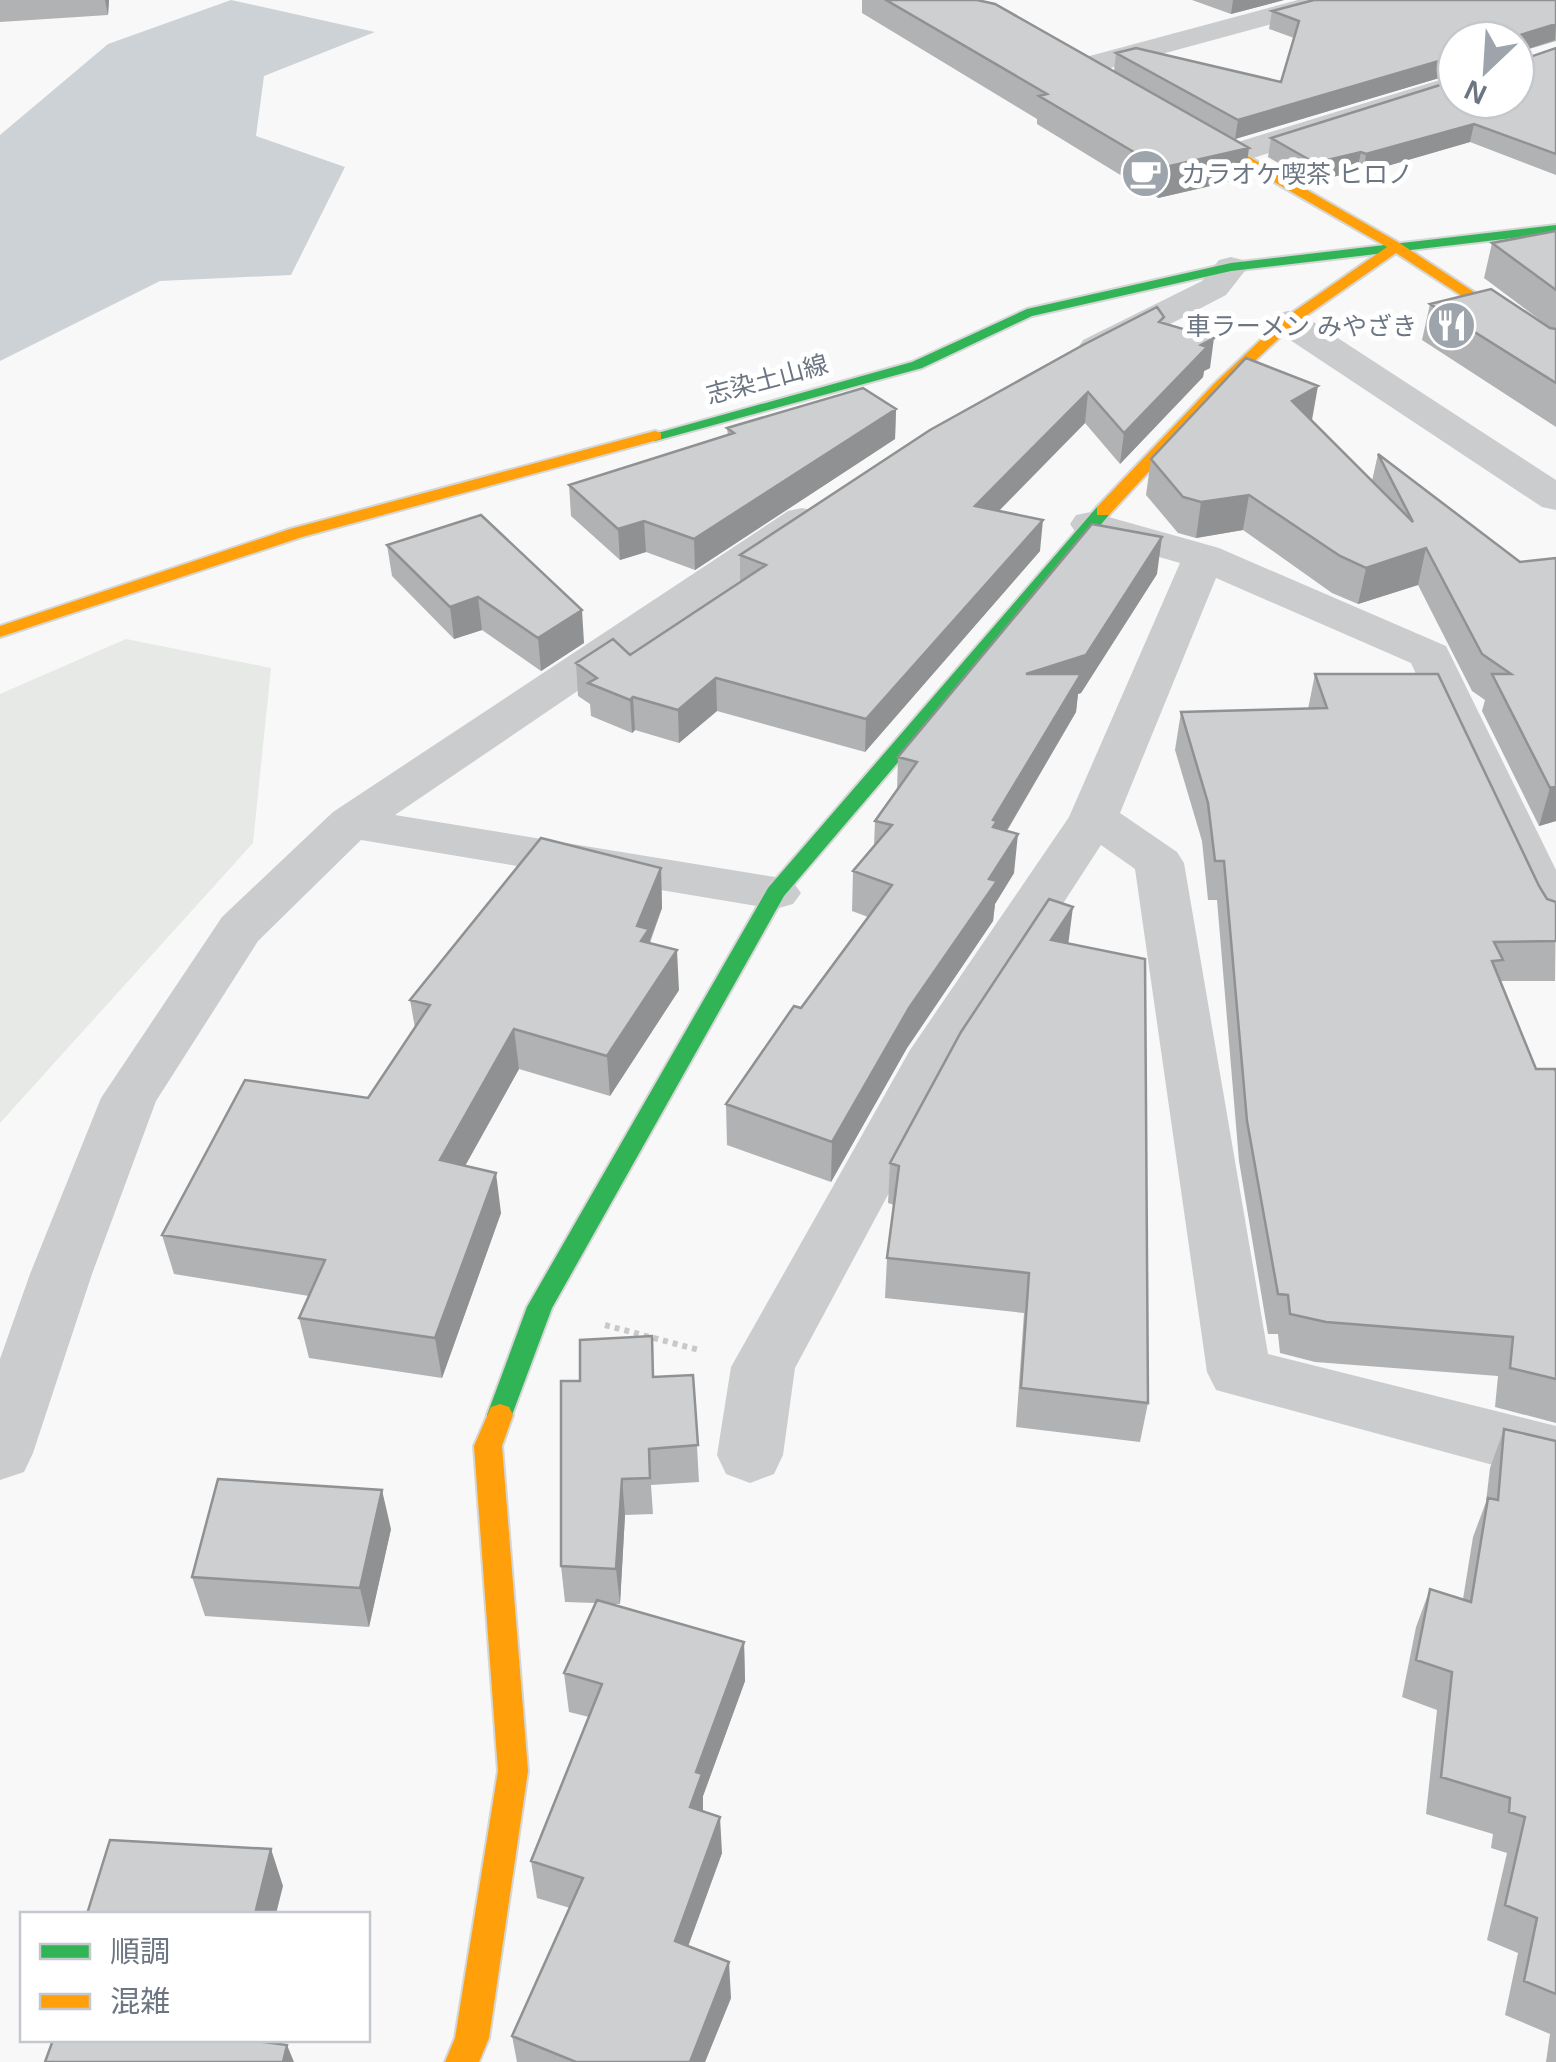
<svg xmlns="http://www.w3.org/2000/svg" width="1556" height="2062" viewBox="0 0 1556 2062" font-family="Arial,'Noto Sans JP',sans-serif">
<rect width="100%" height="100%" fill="#f8f8f8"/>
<path fill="#e6e9e5" d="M126 639 271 668 253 843 0 1123V694Z"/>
<path fill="#cdd2d6" d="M231 0 375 32 264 76 256 136 345 167 291 275 160 281 0 361V135L108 44Z"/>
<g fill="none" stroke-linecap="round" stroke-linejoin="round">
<defs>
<path id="fast" d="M1556 225V233L1231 271 1032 316 922 368 655 441 647 436 912 362 1027 309 1231 263Z
M1103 506 1111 511 1109 515 784 896 552 1308 509 1423 500 1426 491 1423 487 1415 527 1307 768 888 1097 507Z"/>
<path id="slow" d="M1177 120H1185L1401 244 1556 346V357L1396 253 1293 325 1224 390 1109 515H1097V507L1214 384 1283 319 1387 247 1177 126Z
M655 431 661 433V439L302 537 0 637V626L290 529Z
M500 1404 509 1407 513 1415 502 1446 528 1771 489 2038 479 2062H445L455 2038 498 1771 474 1446 491 1407Z"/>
</defs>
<use href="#fast" stroke="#d5d6d6" stroke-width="4"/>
<use href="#slow" stroke="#d5d6d6" stroke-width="4"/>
<path stroke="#c9c9ca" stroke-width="6" stroke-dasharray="5 5" stroke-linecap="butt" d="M605 1325 699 1350"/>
<path fill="#cbcccd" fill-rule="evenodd" d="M1298 0H1342L1338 6 1081 76 1071 73 1067 67 1071 61Z
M1456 75V93L1247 160H1225L1221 153 1225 146Z
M1231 257 1243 260 1248 267 1226 295 1109 356 1096 359 1083 356 1078 348 1083 340 1202 281 1219 260Z
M1288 311 1301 314 1556 480V510L1542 507 1275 330 1270 322 1275 314Z
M802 508 816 511 822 520 816 529 395 815 775 877 793 882 801 893 793 904 775 909 361 840 258 941 156 1101 92 1274 33 1453 24 1472 0 1480V1359L30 1274 101 1098 222 917 333 812 788 511Z
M1091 512 1219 548 1446 646 1556 870V941L1538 936 1530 924 1411 663 1216 578 1120 813 1177 852 1184 863 1268 1354 1556 1426V1482L1216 1390 1207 1372 1135 869 1101 845 955 1070 795 1368 783 1455 774 1474 750 1483 726 1474 717 1455 731 1367 910 1050 1069 817 1180 563 1076 533 1070 524 1076 515Z"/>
<use href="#fast" fill="#30b455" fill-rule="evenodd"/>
<use href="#slow" fill="#ff9f0a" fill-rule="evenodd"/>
</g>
<path fill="#b1b2b3" d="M0 0H109L108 15 0 22Z
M862 0H977L1245 178 1158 198 1037 124V119L862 13Z
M1192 0H1284L1231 14Z
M1556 0V41L1516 53V56L1521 60 1556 48V175L1470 142 1363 173 1357 171 1312 182 1268 157 1271 138 1516 100 1456 40V73L1235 139 1114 71 1116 53 1281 82 1294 38 1269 29 1272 11Z
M1556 231V427L1422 340 1430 304 1548 326 1484 278 1492 243Z
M1163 323 1210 368 1204 371 1203 377 1120 464 1085 423 999 511 1040 551 865 752 717 711 679 743 635 730 632 733 591 716 590 704 578 696 576 663 630 655 740 582V555Z
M896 409 895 439 695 570 646 552 620 560 571 516 569 485 728 436 727 428Z
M1312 420 1372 481 1378 454 1520 562 1556 558V821L1539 826 1482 711 1485 700 1472 691 1418 585 1358 604 1332 593 1243 530 1196 538 1178 533 1146 495 1151 459Z
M387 545 584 643 541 671 482 630 454 639 392 576Z
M1157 574 1081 693 1078 694 1076 712 1007 831 1014 873 995 904 993 921 907 1048 831 1182 727 1145 726 1104 801 1008 868 917 852 911 853 871 874 846 875 821 897 791 898 757Z
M1315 674 1539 886 1547 899 1556 902 1555 981H1501L1536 1069 1556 1072V1423L1495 1407 1498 1376 1315 1362 1280 1353 1278 1334H1268L1239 1161 1217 900H1208L1202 841 1175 750 1181 712 1308 709Z
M661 868 662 908 650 943 679 990 610 1096 519 1069 465 1166 501 1213 442 1378 309 1358 299 1318 309 1296 174 1274 162 1235 368 1098 415 1028 410 1000Z
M1068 944 1148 1403 1140 1442 1016 1427 1024 1313 885 1298 887 1258 894 1205 888 1203 890 1163Z
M693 1375 699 1482 651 1485 653 1514 625 1515 620 1604H612L744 1642 745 1681 703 1796V1811L722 1853 688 1946 731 1998 705 2062H517L512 2036 570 1908 537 1898 531 1861 589 1717 569 1712 564 1673 595 1603 565 1602 561 1566 654 1377Z
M1504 1429 1556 1441V2062H1546L1550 2034 1505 2015 1518 1953 1487 1940 1507 1853 1491 1848 1493 1834 1426 1814 1437 1710 1402 1697 1416 1627 1430 1589 1463 1599 1473 1537 1486 1502 1490 1468Z
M391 1529 369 1627 205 1616 192 1577Z"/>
<path fill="#909192" d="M105 0H109L108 15Z
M1233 0H1284L1231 14Z
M1556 24 1555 40 1516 53 1517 36Z
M1456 56V73L1235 139 1238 120Z
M1474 124 1470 142 1363 173 1366 154Z
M1249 148 1245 178 1158 198 1161 168Z
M1361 152 1357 171 1312 182 1315 163Z
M1214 338 1210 368 1204 371 1203 377 1120 464 1124 433 1201 345Z
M1318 386 1312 420 1292 401Z
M1088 392 1085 423 972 538 975 506Z
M896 409 895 439 695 570 694 539Z
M1249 495 1243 530 1196 538 1201 502Z
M1043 520 1040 551 865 752 866 719Z
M644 521 646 552 620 560 618 529Z
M1162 537 1157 574 1081 693 1078 694 1076 712 994 852 993 820 1026 674Z
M1426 548 1418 585 1358 604 1366 568Z
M478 597 482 630 454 639 450 607Z
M582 610 584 643 541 671 538 638Z
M716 678 717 711 679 743 678 710Z
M633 697 635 730 632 733 630 700Z
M1556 786V821L1539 826 1550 788Z
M1018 834 1014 873 995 904 993 921 907 1048 831 1182 832 1142 909 1008Z
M661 868 662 908 650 940 651 969 637 926Z
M1073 907 1068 946 1051 940Z
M677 950 679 990 610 1096 607 1056Z
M514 1029 519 1069 446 1200 440 1160Z
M496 1173 501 1213 442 1378 435 1338Z
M622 1479 625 1515 620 1604 616 1569Z
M382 1490 391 1529 369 1627 360 1588Z
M744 1642 745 1681 703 1796V1811L690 1807 696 1772Z
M720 1817 722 1853 677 1977 675 1941Z
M271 1849 283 1886 276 1914H255Z
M729 1962 731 1998 705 2062H690Z
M287 2045 294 2062H283Z"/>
<path fill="#cecfd0" stroke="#909192" stroke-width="2.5" d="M886 0H977L995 4 1249 148 1161 168 1039 96 1047 94Z
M1314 0H1556V24L1517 36 1516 56 1521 60 1556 48V154L1474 124 1366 154 1361 152 1315 163 1271 138 1456 80V100H1516V40H1456V56L1238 120 1116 53 1136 48 1281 82 1299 21 1272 11Z
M1556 231V290L1492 243Z
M1491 289 1550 328 1556 329V383L1430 304Z
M1157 307 1164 317 1159 322 1214 338 1201 345 1207 347 1124 433 1088 392 975 506 1043 520 866 719 716 678 678 710 633 697 630 700 588 683 597 678 576 663 613 639 630 655 766 565 740 555 930 430 1083 345Z
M1246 358 1318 386 1292 401 1413 522 1378 454 1520 562 1556 558V786L1550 788 1492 674H1511L1482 654 1426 548 1366 568 1340 556 1249 495 1201 502 1183 497 1151 459Z
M863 388 896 409 694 539 644 521 618 529 569 485 734 433 727 428Z
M481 515 582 610 538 638 478 597 450 607 387 545Z
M1092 524 1162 537 1086 655 1026 674H1081L993 820 997 821 993 827 1018 834 989 879 997 881 909 1008 832 1142 726 1104 794 1006 801 1008 892 885 853 871 892 825 875 821 917 762 898 757Z
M1315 674H1438L1539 886 1547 899 1556 902V941L1494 942 1503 960 1492 961 1536 1069H1555L1556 1072V1379L1510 1368 1513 1337 1326 1322 1290 1314 1288 1295 1278 1294 1247 1121 1224 861H1215L1208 803 1181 712 1327 708Z
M541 838 661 868 637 926 649 929 641 941 677 950 607 1056 514 1029 440 1160 496 1173 435 1338 299 1318 325 1260 162 1235 245 1080 368 1098 430 1005 410 1000Z
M1049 899 1073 907 1051 940 1145 959 1148 1403 1021 1388 1029 1273 887 1258 899 1166 890 1163 961 1032Z
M652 1336 653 1377 693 1375 698 1445 649 1449 650 1478 622 1479 616 1569 561 1566V1381H580V1340Z
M1504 1429 1556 1441V1994L1524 1981 1537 1918 1505 1905 1525 1817 1509 1812 1510 1798 1441 1777 1452 1672 1416 1660 1430 1589 1471 1602 1488 1498 1498 1500Z
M218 1479 382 1490 360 1588 192 1577Z
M597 1600 744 1642 696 1772 702 1774 690 1807 720 1817 675 1941 729 1962 690 2062H576L512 2036 583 1878 531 1861 602 1684 564 1673Z
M110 1840 271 1849 255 1914H87Z
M53 2040H248L287 2045 283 2062H45Z"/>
<defs>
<symbol id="cafe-disc" viewBox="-11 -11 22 22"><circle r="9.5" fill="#9da4ac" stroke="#fff"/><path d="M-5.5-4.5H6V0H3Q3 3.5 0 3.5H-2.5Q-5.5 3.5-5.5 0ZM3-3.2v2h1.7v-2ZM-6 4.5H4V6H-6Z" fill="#fff"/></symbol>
<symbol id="restaurant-disc" viewBox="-11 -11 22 22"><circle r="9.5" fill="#9da4ac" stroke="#fff"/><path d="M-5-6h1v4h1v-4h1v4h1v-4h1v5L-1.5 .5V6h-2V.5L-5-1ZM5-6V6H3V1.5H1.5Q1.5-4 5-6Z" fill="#fff"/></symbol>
</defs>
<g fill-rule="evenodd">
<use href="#cafe-disc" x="1118" y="146" width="55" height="55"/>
<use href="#restaurant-disc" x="1424" y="298" width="55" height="55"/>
</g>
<g text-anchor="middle" stroke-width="10" stroke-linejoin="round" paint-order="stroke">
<g font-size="25" fill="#6c7683" stroke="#fff" text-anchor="start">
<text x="1181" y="183">カラオケ喫茶 ヒロノ</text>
<text x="1417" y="335" text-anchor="end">車ラーメン みやざき</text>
</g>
<g font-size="25" fill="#6c7683" stroke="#fff">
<text transform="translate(767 379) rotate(-15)" y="9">志染土山線</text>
</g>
</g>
<rect x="20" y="1912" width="350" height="130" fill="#ffffff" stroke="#c4c8cd" stroke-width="2.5"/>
<rect x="40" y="1944" width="50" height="15" fill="#30b455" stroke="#c4c8cd" stroke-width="2.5"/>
<text x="110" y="1962" font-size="30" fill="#6c7683">順調</text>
<rect x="40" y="1994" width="50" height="15" fill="#ff9f0a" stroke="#c4c8cd" stroke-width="2.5"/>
<text x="110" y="2012" font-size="30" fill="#6c7683">混雑</text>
<g transform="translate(1486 70) rotate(205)"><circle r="48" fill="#ffffff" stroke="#c4c8cd" stroke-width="2.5"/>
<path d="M0-8L18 38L0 25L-18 38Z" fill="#9da4ac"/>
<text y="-15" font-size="28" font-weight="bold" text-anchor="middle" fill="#6c7683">N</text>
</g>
</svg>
